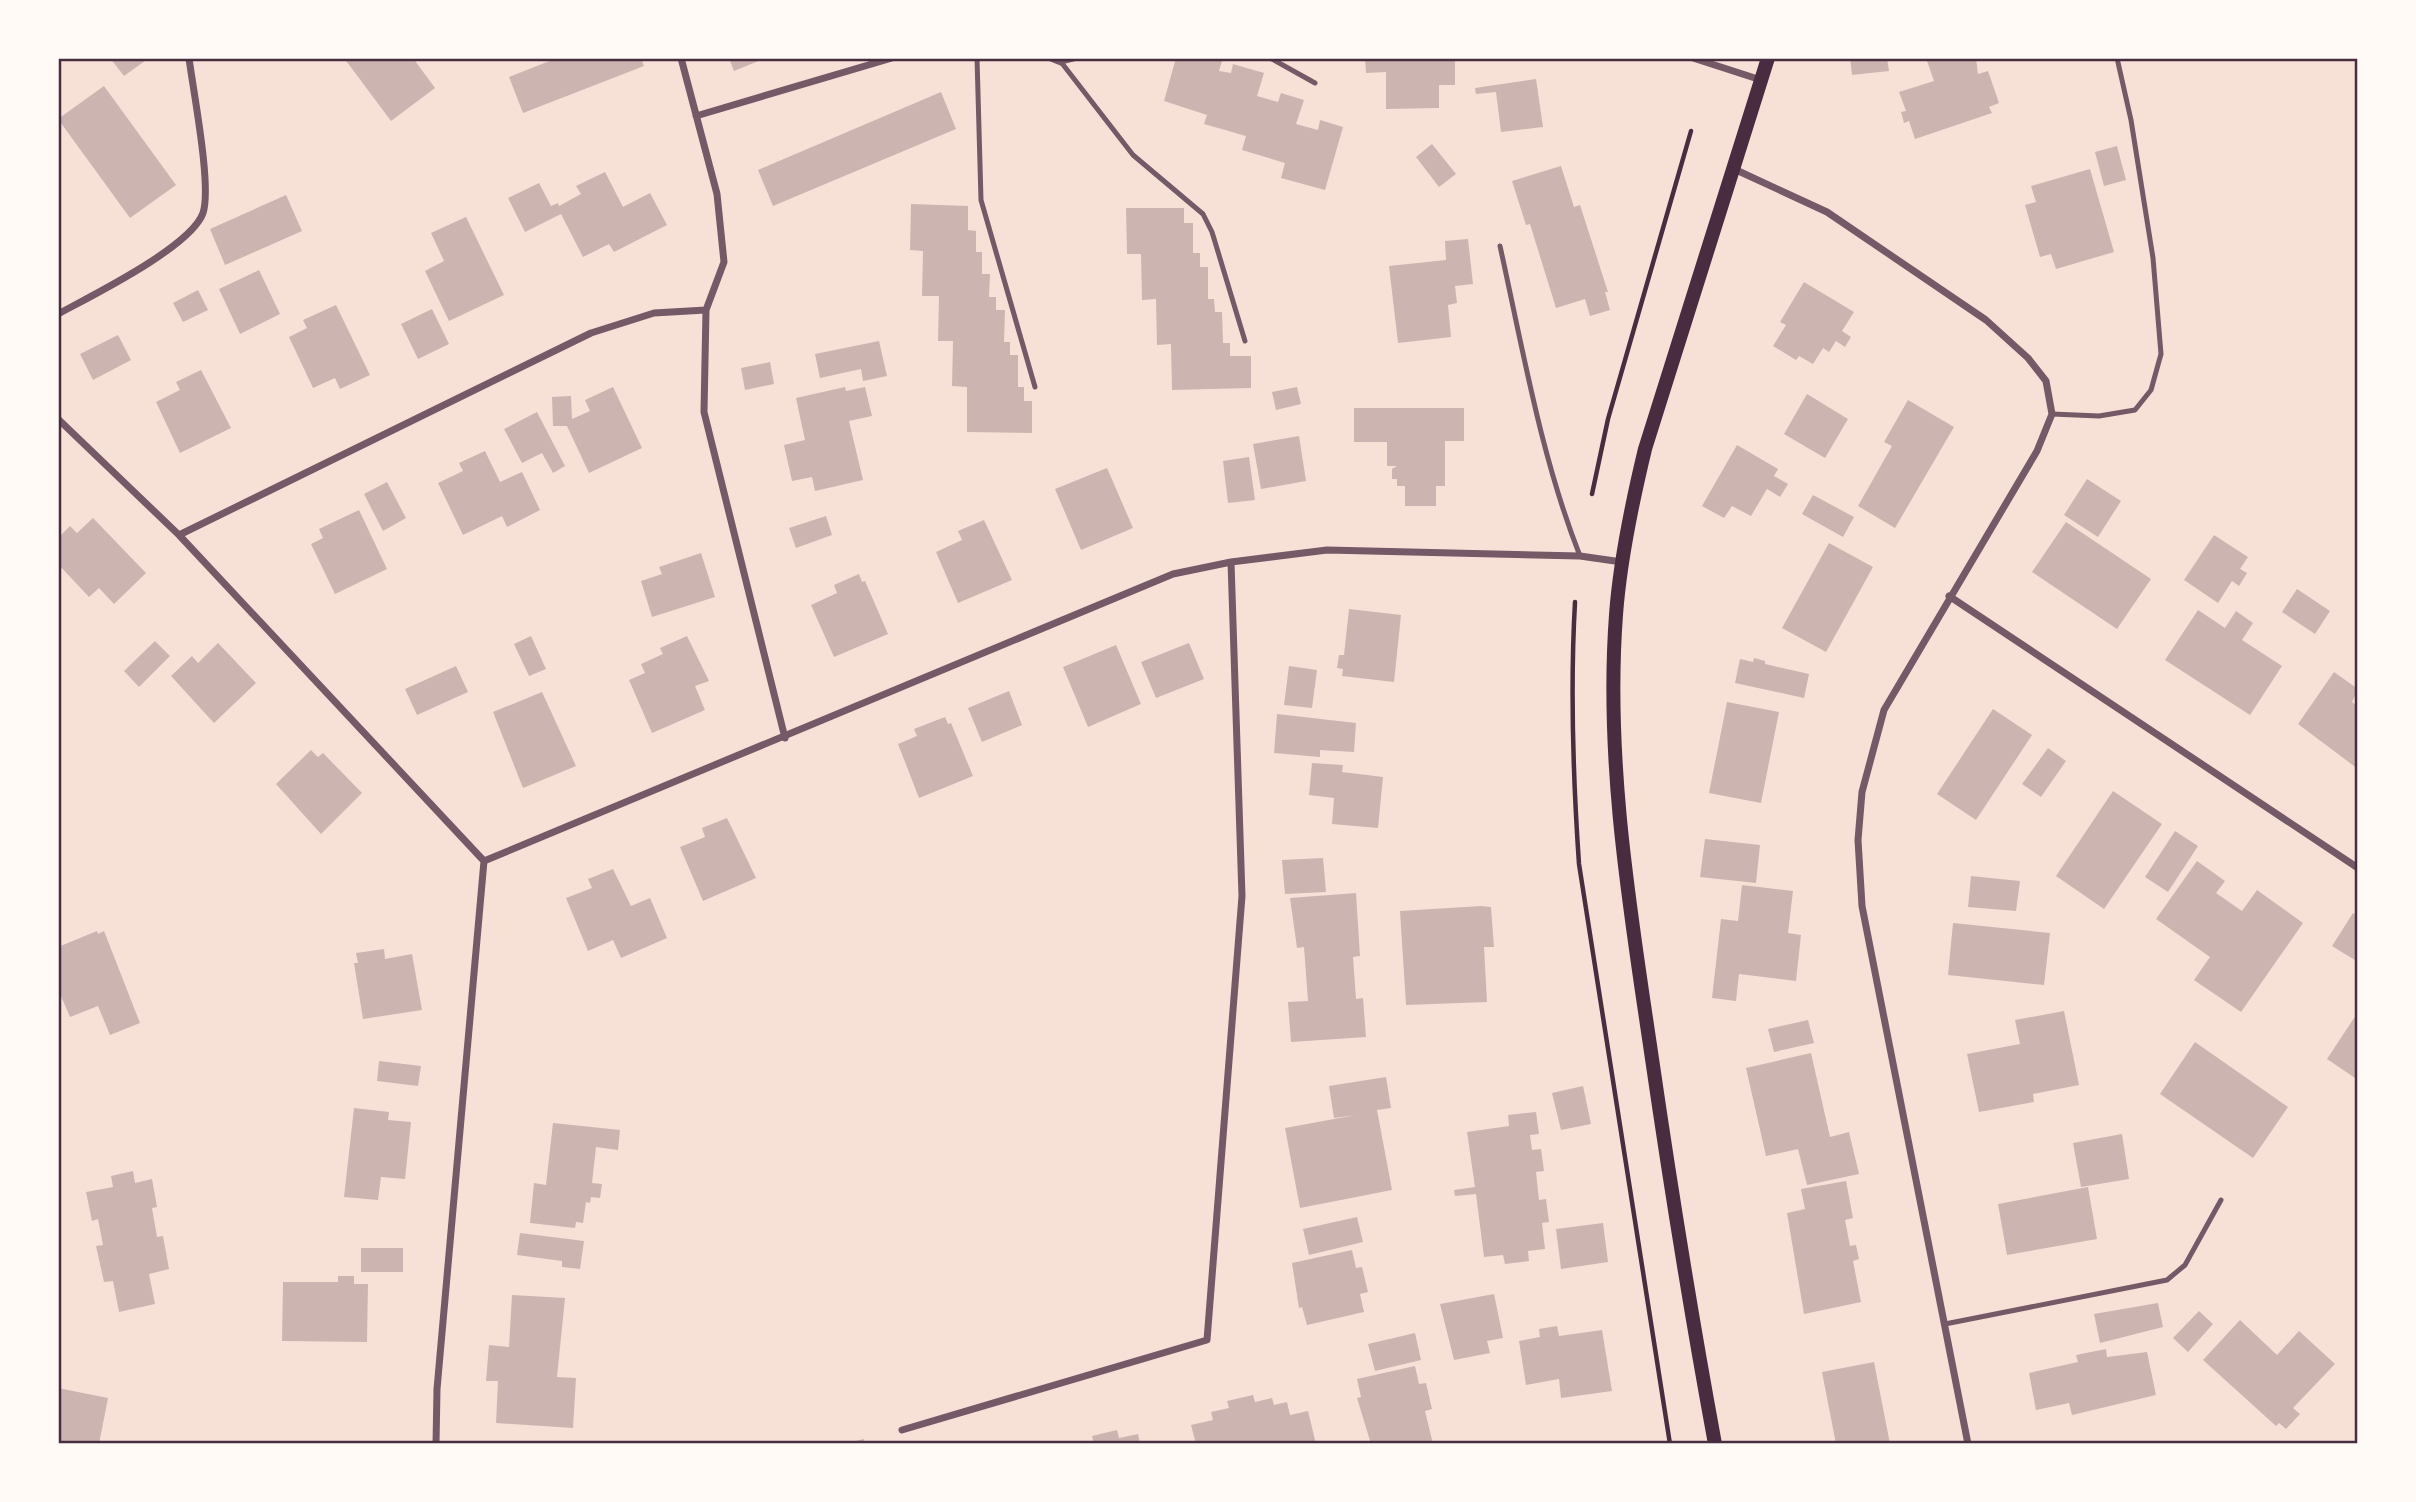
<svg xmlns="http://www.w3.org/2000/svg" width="2416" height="1502" viewBox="0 0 2416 1502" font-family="'Fira Sans Condensed',sans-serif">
<rect width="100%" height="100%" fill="#f7e1d7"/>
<path fill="#ccb4b1" d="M110 58H149L124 76Z
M344 58H413L435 88 391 121Z
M557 58H641L644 66 523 113 509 77Z
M729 58H766L734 71Z
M1176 58H1223L1219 71 1231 73 1233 64 1264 73 1257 96 1278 102 1281 93 1304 100 1296 124 1318 130 1320 120 1343 127 1325 190 1281 178 1285 163 1242 150 1246 136 1204 124 1207 115 1164 101Z
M1365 58H1455V85H1439V108L1386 109V72L1366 73Z
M1850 58H1887L1889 71 1852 75Z
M1926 58H1976L1978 74 1988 71 1999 103 1989 107 1992 113 1915 139 1909 121 1904 123 1901 112 1906 111 1899 92 1934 81Z
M1536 79 1543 127 1501 132 1496 92 1476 94 1475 88Z
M104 86 176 185 130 218 58 119Z
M941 92 956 129 773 206 758 170Z
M1432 144 1456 174 1439 187 1416 157Z
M2117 146 2126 180 2104 186 2095 152Z
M1561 166 1574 207 1580 205 1608 292H1605L1610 310 1590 316 1585 299 1556 308 1530 224 1526 225 1512 181Z
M2090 169 2114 252 2056 269 2051 254 2040 257 2025 205 2036 202 2031 186Z
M605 172 623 207 650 193 667 225 614 252 609 244 583 257 561 214 525 232 508 198 539 183 551 206 558 203 559 206 581 194 576 186Z
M286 195 302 231 225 265 210 229Z
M911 204 968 206V230L976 231V252H982V274H990L989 297H996V310H1005L1004 342H1010V355H1018V387H1024V401H1032V433L967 432V387L952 386 953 341H938L939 296H922L923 251 910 250Z
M1126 208H1184V223H1193V253H1200V267H1208V299H1214L1215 312H1222L1223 343H1230V356H1251V388L1172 390 1171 344 1157 345 1156 299 1142 300 1141 254H1127Z
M466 217 504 295 449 321 425 271 444 261 431 233Z
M1468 239 1473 284 1455 286 1457 303 1448 305 1451 337 1398 343 1389 266 1446 260 1445 241Z
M259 270 280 314 240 334 219 289Z
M1804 282 1854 312 1842 331 1851 337 1845 347 1836 341 1829 352 1823 348 1813 364 1799 356 1796 360 1773 346 1786 325 1780 322Z
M198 290 208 310 183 322 173 303Z
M336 305 370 375 340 389 335 378 313 388 289 337 307 328 303 320Z
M432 309 449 344 418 359 401 324Z
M118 335 131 360 93 380 80 354Z
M879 341 887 376 863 381 861 369 820 378 815 354Z
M770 362 774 384 745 390 741 368Z
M201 370 231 428 180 453 156 402 180 390 176 382Z
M613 387 642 448 589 473 567 426H553L552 397 571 396 572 419 590 411 585 400Z
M845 387 846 391 865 387 872 416 849 421 863 480 815 491 812 477 792 481 784 445 805 440 796 398Z
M1297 387 1301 404 1276 410 1272 392Z
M1807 394 1848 419 1825 458 1784 434Z
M1908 400 1954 427 1895 528 1858 506 1892 446 1884 442Z
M1354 408H1464V441H1445V486H1436V506H1405V486H1397V479H1392V469L1397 466H1387V442H1354Z
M537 412 565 466 553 473 542 453 522 463 504 429Z
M1299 436 1306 481 1261 489 1253 444Z
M1737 445 1778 469 1774 476 1788 484 1780 497 1767 489 1751 516 1732 506 1724 518 1702 506Z
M485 451 500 482 522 472 540 510 507 527 502 516 463 535 438 483 463 471 459 463Z
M1249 457 1255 500 1228 503 1223 461Z
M1107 468 1133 528 1081 550 1055 489Z
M2087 479 2121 501 2098 537 2064 515Z
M387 482 406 518 383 531 364 494Z
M1813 495 1854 517 1843 537 1802 514Z
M359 510 387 569 335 594 311 544 323 538 319 529Z
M826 516 832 535 796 548 789 528Z
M93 518 146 573 114 604 99 588 89 597 58 564V538L70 526 77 533Z
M984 520 1012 580 958 603 936 552 962 540 958 531Z
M2066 522 2151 579 2117 629 2032 572Z
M2214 535 2248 557 2240 569 2247 573 2239 586 2232 581 2218 603 2184 580Z
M1829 543 1873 567 1826 652 1782 628Z
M701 553 715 597 652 617 641 581 662 574 659 567Z
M859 574 862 582 865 581 888 634 834 657 811 605 837 593 834 585Z
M2297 589 2330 611 2315 634 2282 612Z
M1349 609 1401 615 1394 682 1342 676 1343 669 1337 668 1339 655H1344Z
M2198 610 2225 628 2236 611 2253 623 2242 640 2282 666 2250 715 2165 660Z
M531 636 546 669 529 676 514 644Z
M687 636 709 681 695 686 705 710 652 733 629 680 645 673 641 664 663 654 660 648Z
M155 641 170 656 139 687 124 671Z
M218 643 256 683 214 723 171 676 192 656 198 663Z
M1189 643 1204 679 1156 698 1141 662Z
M1116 645 1141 704 1088 727 1063 667Z
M1754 658 1765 661V664L1809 674 1804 698 1735 683 1740 659 1753 662Z
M456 666 468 692 417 715 405 689Z
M1289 666 1317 670 1312 708 1284 705Z
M2334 672 2358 689 2352 702 2358 707V769L2298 724Z
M1009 691 1022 725 982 742 968 708Z
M542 692 576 766 523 788 493 712Z
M1727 702 1779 712 1761 803 1709 793Z
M1993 709 2032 735 1976 820 1937 794Z
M1277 714 1356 723 1354 752 1320 750V757L1274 753Z
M945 717 948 724 951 723 973 776 919 798 898 744 917 736 914 729Z
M2048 748 2066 761 2041 797 2022 784Z
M311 750 318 757 323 753 362 793 321 834 276 784Z
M1312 763 1343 765 1342 772 1383 777 1378 828 1332 824 1334 798 1309 795Z
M2113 791 2162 824 2104 909 2056 876Z
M727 818 756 878 703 901 680 847 705 837 702 828Z
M2175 831 2198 846 2168 892 2145 877Z
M1705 839 1760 845 1756 883 1700 877Z
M1323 858 1326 892 1285 894 1282 860Z
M2197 861 2225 881 2216 893 2242 911 2257 890 2303 923 2241 1012 2194 980 2210 957 2156 919Z
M613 869 631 906 650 898 667 938 621 958 613 940 588 951 566 898 592 888 588 879Z
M1971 876 2020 881 2016 911 1968 907Z
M1742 885 1793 891 1788 933 1801 935 1796 981 1739 974 1736 1001 1712 998 1721 919 1738 921Z
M1356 893 1360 956 1353 957 1356 999 1363 998 1366 1037 1291 1042 1288 1002 1308 1001 1304 947 1297 948 1290 898Z
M1481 906 1491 907 1494 947H1484L1487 1002 1406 1005 1400 911Z
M2353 913 2358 916V962L2332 946Z
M1953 923 2050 933 2044 985 1948 975Z
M97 931 98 934 104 931 140 1023 110 1035 98 1006 70 1017 58 989V947Z
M384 949 385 959 412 954 422 1010 363 1019 354 963H358L356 953Z
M2064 1011 2079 1085 2033 1094 2034 1102 1979 1112 1967 1054 2020 1044 2015 1020Z
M2358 1012V1080L2327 1059Z
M1808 1020 1814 1043 1774 1052 1768 1029Z
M2195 1042 2288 1107 2253 1158 2160 1094Z
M1811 1053 1830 1137 1849 1132 1859 1174 1807 1185 1798 1149 1766 1156 1746 1068Z
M379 1061 421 1066 418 1086 377 1081Z
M1386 1077 1391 1108 1377 1110 1392 1190 1300 1208 1285 1128 1356 1115 1334 1118 1329 1086Z
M1583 1086 1591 1124 1561 1130 1552 1093Z
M354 1108 389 1112 388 1120 411 1122 405 1179 381 1177 378 1200 344 1197Z
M1536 1112 1539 1134 1530 1135 1532 1150 1541 1149 1544 1171 1536 1172 1539 1200 1546 1199 1549 1222 1542 1223 1545 1249 1528 1251 1529 1261 1505 1264 1503 1255 1484 1257 1476 1194 1455 1196 1454 1190 1475 1187 1467 1132 1509 1126 1508 1115Z
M553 1123 620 1130 618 1150 596 1147 592 1183 602 1184 600 1198 591 1197 590 1203 586 1202 583 1223 576 1222 575 1228 530 1223 534 1183 546 1185Z
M2122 1134 2129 1179 2081 1187 2073 1143Z
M133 1171 135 1183 152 1179 157 1207 152 1208 157 1237 163 1236 169 1269 149 1274 155 1304 119 1312 113 1281 104 1282 96 1246 103 1245 98 1219 92 1221 86 1192 113 1187 111 1176Z
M1846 1181 1853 1218 1845 1220 1850 1246 1856 1245 1859 1259 1853 1261 1861 1302 1804 1314 1787 1213 1805 1209 1801 1189Z
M2088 1187 2097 1239 2007 1255 1998 1204Z
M1357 1217 1363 1242 1309 1255 1303 1229Z
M1603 1223 1608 1262 1561 1269 1556 1229Z
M520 1233 584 1241 580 1269 562 1267V1261L517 1255Z
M361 1248H403V1272H361Z
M1352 1250 1356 1268 1362 1267 1368 1292 1360 1294 1364 1312 1307 1325 1302 1307 1299 1308 1292 1263Z
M338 1276H354V1284H368L367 1342 282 1341 283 1282H338Z
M1494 1294 1503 1338 1487 1341 1490 1353 1454 1360 1440 1304Z
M512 1295 565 1298 557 1377 576 1378 573 1428 496 1423 498 1381H486L489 1345 509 1347Z
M2158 1303 2163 1327 2100 1343 2094 1314Z
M2199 1311 2213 1324 2188 1352 2173 1338Z
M2240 1320 2277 1355 2299 1331 2335 1364 2293 1408 2300 1414 2286 1429 2279 1423 2276 1426 2203 1360Z
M1557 1326 1559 1336 1602 1330 1612 1391 1561 1398 1559 1379 1526 1385 1519 1341 1540 1337 1539 1329Z
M1415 1333 1421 1360 1375 1371 1368 1344Z
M2106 1349 2107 1357 2147 1352 2156 1395 2072 1415 2069 1403 2036 1410 2029 1373 2078 1362 2076 1355Z
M1874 1362 1890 1444H1836L1822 1372Z
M1415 1366 1419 1384 1426 1383 1432 1409 1425 1411 1433 1444H1371L1357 1398 1361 1397 1357 1379Z
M58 1388 108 1398 99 1444H58Z
M1253 1395 1255 1402 1272 1398 1274 1405 1287 1402 1290 1415 1308 1411 1316 1444H1196L1191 1425 1213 1420 1211 1412 1229 1408 1227 1401Z
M1117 1430 1119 1438 1138 1434 1140 1444H1094L1092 1436Z
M864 1439 865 1444H847V1443Z"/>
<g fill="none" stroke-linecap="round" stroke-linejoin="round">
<path stroke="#4a2c40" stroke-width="4.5" d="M1592 494 1608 419 1691 131
M1575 602C1570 690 1573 777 1579 864L1670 1444"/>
<path stroke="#755966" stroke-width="5" d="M977 58 981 200 1035 387
M1077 58 1061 62 1133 155 1203 214 1212 232 1245 341
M1270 58 1315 83
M1500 246C1523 350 1541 457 1580 556
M2052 414 2099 416 2135 410 2151 390 2161 354 2153 258 2131 120 2117 58
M1945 1324 2167 1280 2185 1265 2221 1200"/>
<path stroke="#755966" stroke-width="7" d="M681 58 717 194 724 262 706 310 704 412 785 738
M1051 58 1061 62
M1693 58 1761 80
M696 116 892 58
M1734 169 1827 212 1986 320 2028 358 2046 381 2052 414 2037 451 1884 710 1862 792 1858 840 1862 906 1968 1444
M58 314C91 296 191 247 203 213 212 186 193 90 189 58
M58 419 179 535 484 861 1173 574 1231 562 1327 550 1580 556 1622 562
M179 535 591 333 654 313 706 310
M1949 596 2358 868
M902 1430 1207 1340 1242 896 1231 562
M436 1444 437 1389 484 861"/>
<path stroke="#4a2c40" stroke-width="14" d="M1715 1444C1691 1314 1670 1183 1651 1052 1630 909 1605 761 1616 615 1620 559 1632 503 1645 449L1768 58"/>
</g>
<rect width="2416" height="1502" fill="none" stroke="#fffaf5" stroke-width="119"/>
<rect x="60" y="60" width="2296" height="1382" fill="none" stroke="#4a2c40" stroke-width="2.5"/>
</svg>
